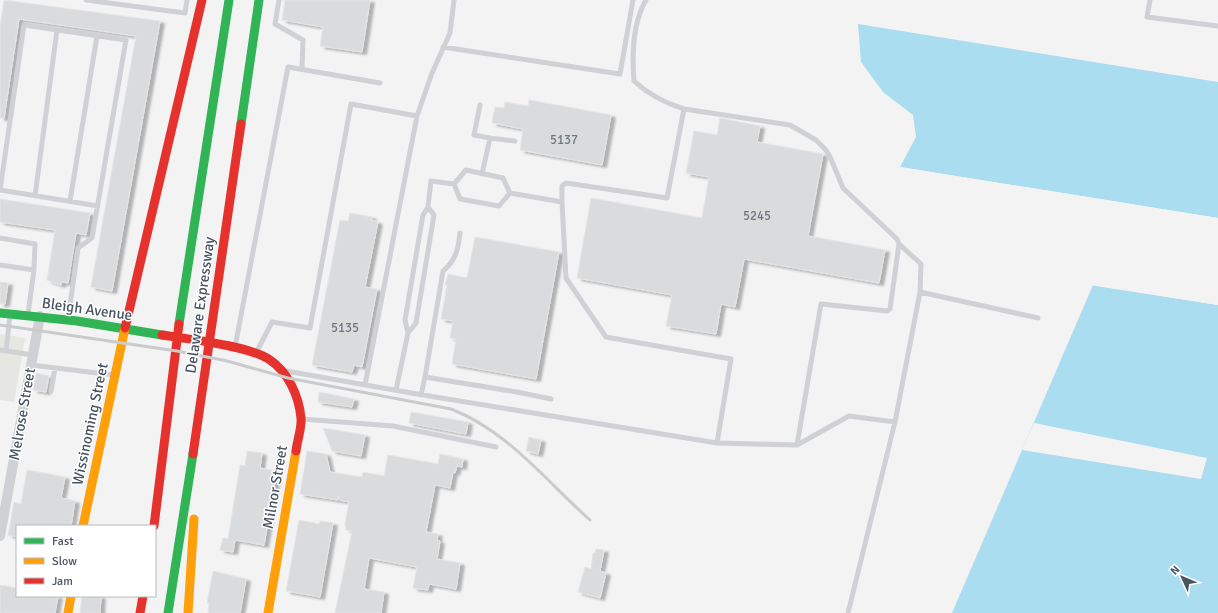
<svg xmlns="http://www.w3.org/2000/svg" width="1218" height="613" viewBox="0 0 1218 613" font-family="Signika,sans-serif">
<defs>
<filter id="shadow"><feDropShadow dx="4.5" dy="2.5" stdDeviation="1" flood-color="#0004"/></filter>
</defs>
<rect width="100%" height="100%" fill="#f3f3f3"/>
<path fill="#e6e7e2" d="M0 334 25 338 14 402 0 400Z"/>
<path fill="#abddf1" d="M858 24 1218 82V218L900 167 916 137 913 115 883 92 861 62Z
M1093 285 1218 305V613H952Z"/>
<path fill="#f3f3f3" d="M900 167 1218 218V220L901 169Z
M1093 283 1218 303V305L1090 285Z
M1034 423 1207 458 1201 479 1022 450Z"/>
<path fill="#dadbdd" stroke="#e5e5e6" filter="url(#shadow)" d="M4 0 160 21 112 291 91 287 136 36 19 19 4 118H0V27Z
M285 0H370L362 52 320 46 323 27 282 20Z
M529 100 611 115 602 165 520 150 523 129 492 123 495 107 504 108 505 102 528 106Z
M720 118 760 126 757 142 823 154 808 236 885 250 879 283 744 259 735 307 721 304 716 334 666 326 672 295 577 278 591 198 702 218 709 177 686 173 694 131 717 135Z
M0 199 90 213 86 235 76 233 68 283 62 282 61 285 47 280 55 230 0 222Z
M350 213 372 217 371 220 378 222 365 287 377 289 362 367 354 365 352 372 312 365 340 220 348 221Z
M475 237 559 252 536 379 452 364 456 339 450 338 453 321 441 319 447 285H445L448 274 467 278Z
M0 282 8 283 5 304H0Z
M36 373 49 376 46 392 33 390Z
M319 392 354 399 352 407 318 402Z
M411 412 468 422 466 434 409 423Z
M323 428 365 435 361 456 332 451Z
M529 437 541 440 538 454 526 451Z
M247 451 262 453 260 468 277 471 264 545 235 540 233 552 220 550 223 538 228 539 240 465 245 466Z
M307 451 326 454 330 472 362 477 363 472 384 476 388 455 438 464 440 454 463 459 462 467 457 466 455 473 453 472 450 488 435 485 426 532 438 534 437 541H440L437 559 460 563 456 589 429 584 428 590 413 588 417 567 369 558 364 589 384 592 381 613H335L352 531 346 530 345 524 349 502 339 500 338 496V500L300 494Z
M27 470 65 477 61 498 75 501 71 526H17V537L8 535 14 502 21 504Z
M299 520 319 524 320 521 333 523 320 597 286 591Z
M596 549 604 550 600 571 606 573 600 598 578 592 585 567 591 569 593 553H595Z
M213 571 246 579 240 613H208L209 603H207Z
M0 585 17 588V596H58L55 613H0Z
M82 596H101L100 613H80Z"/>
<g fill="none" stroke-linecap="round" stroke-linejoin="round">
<path stroke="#cfd1d4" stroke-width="5" d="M86 0 185 13 187 0
M279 0 275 24 303 40 302 69
M646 0C632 24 632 55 634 81 649 95 665 103 684 109
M1150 0 1147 17 1218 26
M443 47 620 74 633 0
M480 105 474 135 490 138 482 174
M417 116 432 73 450 33 454 0
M490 138 515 141
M454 184 466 170 503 178 510 193
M454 184 460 199 499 206 510 193
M510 193 562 202V186L566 183 667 198 684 109 790 125 816 140 826 150 831 159 843 188 897 239 899 244 890 309 887 311 821 304 797 445 717 443 731 359 606 337 566 278 562 202
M35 196 57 30
M70 201 97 36
M428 207 431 181 454 184
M0 238 35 244 34 270
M899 244 921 264 920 292
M0 265 34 270 28 314
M68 319 78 248 92 238 126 40 24 25 0 190 98 206
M235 347 288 67 380 83
M0 350 33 355
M6 351 10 316
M257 351 272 322 310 328 351 104 417 116 365 385
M31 365 114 375
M286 371 417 394 717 443
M425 377 443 271C456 260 458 250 460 233
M396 390 408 333 416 323 434 215 428 207 423 215 405 320 408 333
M51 391 55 368
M421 395 425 377 517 392 551 399
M302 419 393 426 496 447
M895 422 920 292 1038 318
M797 445 849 416 895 422 848 613"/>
<path stroke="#cfd1d4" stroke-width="10" d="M0 536 40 316"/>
<path stroke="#30b455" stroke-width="9" d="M241 124 259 0
M0 313 77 321 162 335
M179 324 229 0
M168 613 193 454"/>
<path stroke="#ff9f0a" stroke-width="9" d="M83 526 125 328
M68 613 71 596
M188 613 194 519
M268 613 296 451"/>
<path stroke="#e5322d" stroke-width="9" d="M125 328 202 0
M162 335C188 339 250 346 270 360 288 372 299 396 301 418 302 428 297 441 296 451
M193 454 241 124
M154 526 179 324
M140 613 143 596"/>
<path stroke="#c9cbcd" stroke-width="3" d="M0 325 177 351 227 361 288 378 451 409C508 431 546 481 590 520"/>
</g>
<g text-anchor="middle" stroke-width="3" stroke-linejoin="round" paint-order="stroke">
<g font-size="13" fill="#6f7781">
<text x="564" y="144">5137</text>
<text x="757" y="220">5245</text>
<text x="345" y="332">5135</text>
</g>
<g font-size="15" fill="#495461" stroke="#fff">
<text transform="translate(200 305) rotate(-82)" y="5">Delaware Expressway</text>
<text transform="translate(87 309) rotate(8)" y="5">Bleigh Avenue</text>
<text transform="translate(22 414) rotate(-80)" y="5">Melrose Street</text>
<text transform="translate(90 424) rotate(-78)" y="5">Wissinoming Street</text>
<text transform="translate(275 487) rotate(-80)" y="5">Milnor Street</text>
</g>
</g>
<rect x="16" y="525" width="140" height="72" fill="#ffffff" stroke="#b6bbc0"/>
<rect x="24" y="538" width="20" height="6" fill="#30b455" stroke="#b6bbc0"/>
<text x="52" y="545" font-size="12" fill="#495461">Fast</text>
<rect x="24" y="558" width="20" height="6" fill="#ff9f0a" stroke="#b6bbc0"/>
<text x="52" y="565" font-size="12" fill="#495461">Slow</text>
<rect x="24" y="578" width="20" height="6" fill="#e5322d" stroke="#b6bbc0"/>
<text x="52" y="585" font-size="12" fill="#495461">Jam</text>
<g transform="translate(1182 577) rotate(314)" stroke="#ffffff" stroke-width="3" paint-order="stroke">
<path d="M0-3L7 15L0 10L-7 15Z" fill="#495461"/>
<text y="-6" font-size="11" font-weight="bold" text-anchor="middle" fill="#495461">N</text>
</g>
</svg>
